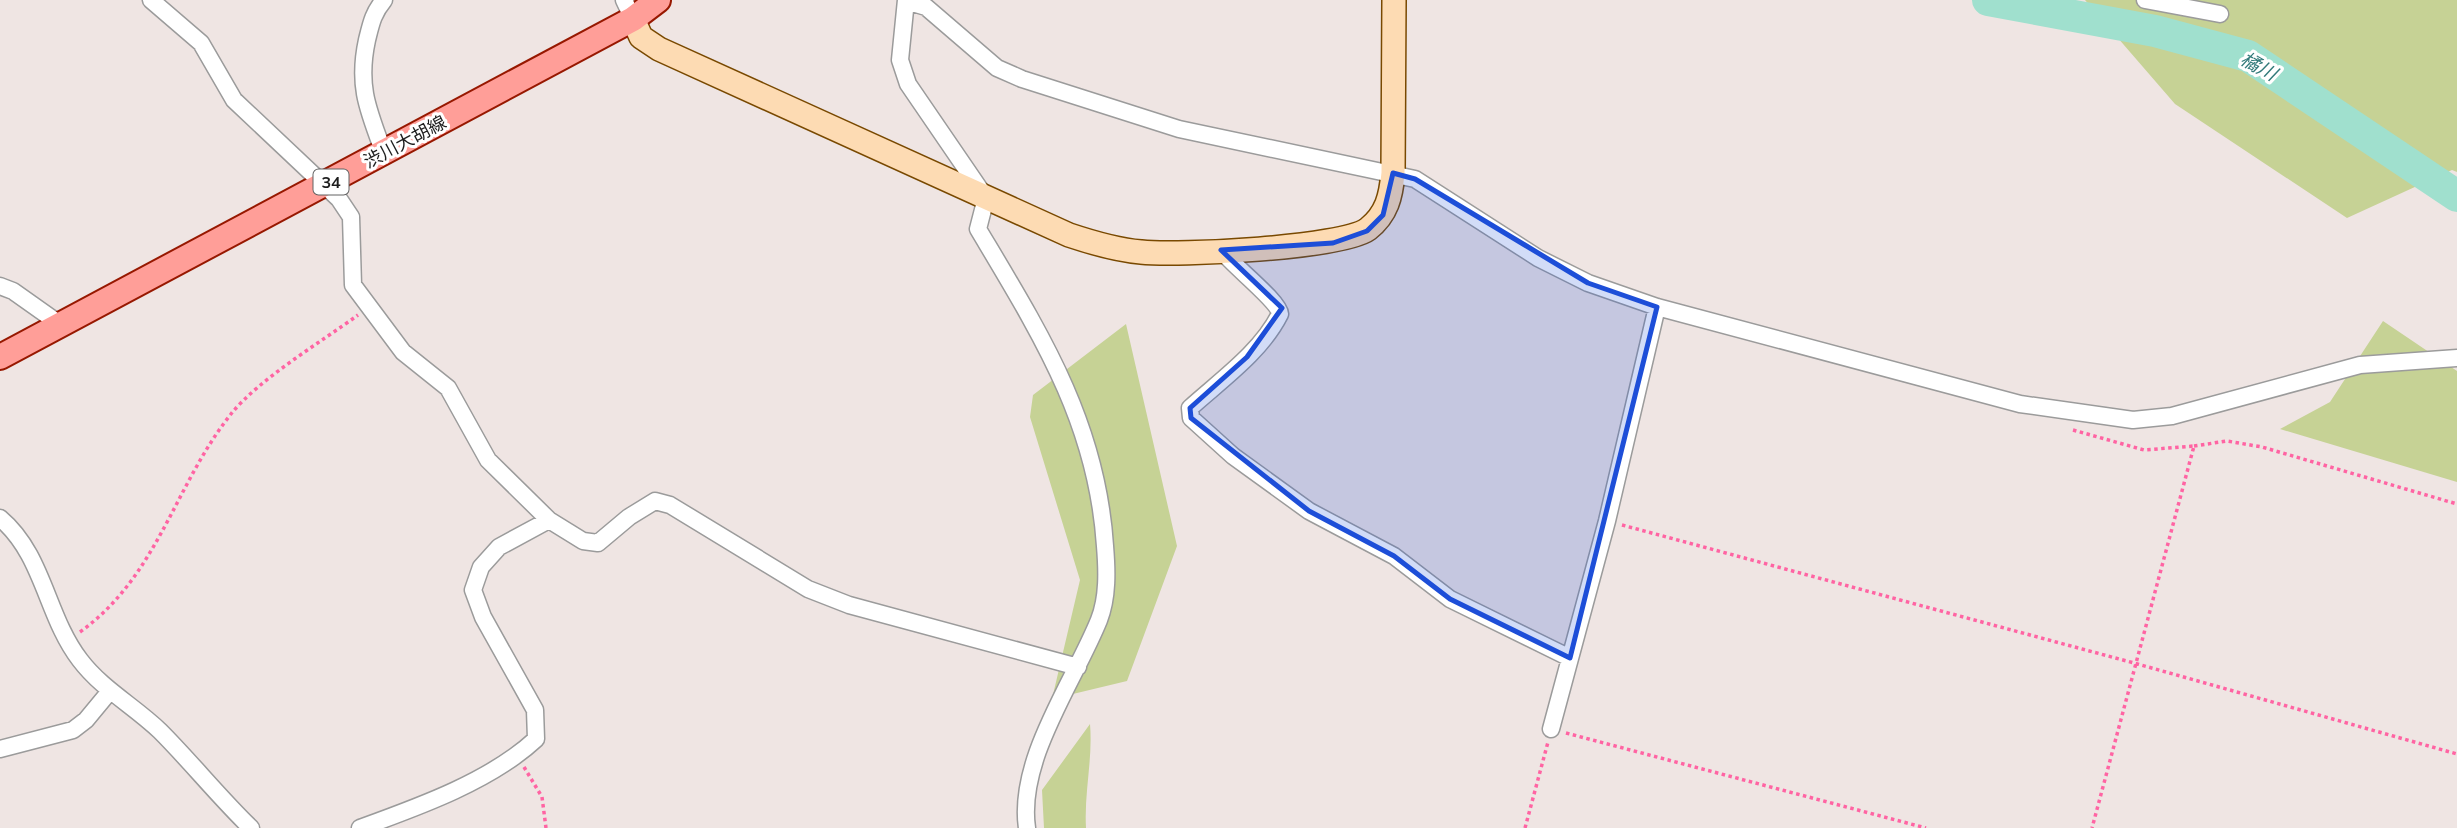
<svg xmlns="http://www.w3.org/2000/svg" width="2457" height="828" viewBox="0 0 2457 828" font-family="Mulish,'Noto Sans JP',sans-serif">
<rect width="100%" height="100%" fill="#efe5e3"/>
<path fill="#c6d295" d="M2085 0H2457V172L2452 170 2347 218 2175 104Z
M2383 321 2457 371V482L2280 429 2330 402Z
M1126 324 1177 546 1127 681 1052 699 1080 580 1030 417 1033 395Z
M1090 724C1093 759 1084 792 1086 828H1044L1042 790Z"/>
<g fill="none" stroke-linecap="round" stroke-linejoin="round">
<path stroke="#a0e0ce" stroke-width="32" d="M1988 0 2155 31 2248 56 2457 196"/>
<defs>
<path id="street" d="M151 0 201 43 234 100 339 199 351 217 353 285 403 352 448 388 488 460 549 520 499 547 481 567 473 590 483 617 535 710 536 739C491 781 418 807 360 828
M624 0 633 19
M906 0 900 60 908 84 986 198 978 229C1040 333 1097 422 1105 546 1107 570 1108 597 1099 620 1074 682 1017 760 1027 828
M2145 0 2220 14
M906 1 926 7 997 68 1022 79 1179 129 1415 179 1538 258 1588 283 1657 307 2020 404 2133 420 2172 416 2360 365 2457 358
M384 153C368 110 357 86 367 40 371 24 373 13 384 0
M1221 250C1232 265 1279 301 1280 314 1261 352 1221 380 1190 408L1191 418 1233 456 1309 511 1394 556 1450 599 1570 658
M0 286 13 291 61 325
M0 518C44 555 46 616 80 660 102 689 134 706 160 731 191 762 219 797 251 828
M549 520 583 541 598 543 629 517 655 501 670 505 808 589 849 605 1078 667
M1551 729 1607 521 1657 307
M0 749 73 730 86 720 110 691"/>
<path id="secondary" d="M633 19 641 37 659 49 1069 235C1093 243 1116 250 1141 252 1178 256 1343 248 1368 229 1387 214 1391 196 1393 173L1394 0"/>
<path id="primary" d="M0 357 633 19 658 0"/>
</defs>
<use href="#street" stroke="#9b9b9b" stroke-width="19"/>
<use href="#secondary" stroke="#794900" stroke-width="26"/>
<use href="#primary" stroke="#971800" stroke-width="28"/>
<path stroke="#ff64a3" stroke-width="3.5" stroke-dasharray="3.5 3.5" stroke-linecap="butt" d="M2073 430 2144 450 2194 446 2092 828
M2194 446 2227 441 2262 447 2457 504
M1622 525 2134 663 2457 754
M80 632C158 576 174 486 231 414 259 379 321 342 358 315
M1566 733 1926 828
M524 767 542 797 546 828
M1525 828 1548 742"/>
<use href="#street" stroke="#fff" stroke-width="16"/>
<use href="#secondary" stroke="#fddbb3" stroke-width="23"/>
<use href="#primary" stroke="#ff9e98" stroke-width="24"/>
</g>
<path fill="#1d4ed8" fill-opacity="0.2" stroke="#1d4ed8" stroke-width="5" stroke-linejoin="round" d="M1393 173 1415 179 1588 283 1657 307 1570 658 1450 599 1394 556 1309 511 1191 418 1190 408 1247 357 1282 308 1221 250 1333 243 1367 231 1383 215Z"/>
<g text-anchor="middle" stroke-width="6" stroke-linejoin="round" paint-order="stroke">
<rect fill="#fff" stroke="#626262" stroke-width="2" x="313.5" y="169.5" width="35" height="25" rx="5"/>
<g font-size="16" font-weight="bold" fill="#1e1e1e">
<text x="331" y="188">34</text>
</g>
<g font-size="18" fill="#1e1e1e" stroke="#fff">
<text transform="translate(405 142) rotate(-28)" y="6">渋川大胡線</text>
</g>
<g font-size="19" font-style="italic" fill="#327a7a" stroke="#fff">
<text transform="translate(2259 66) rotate(29)" y="7">橘川</text>
</g>
</g>
</svg>
